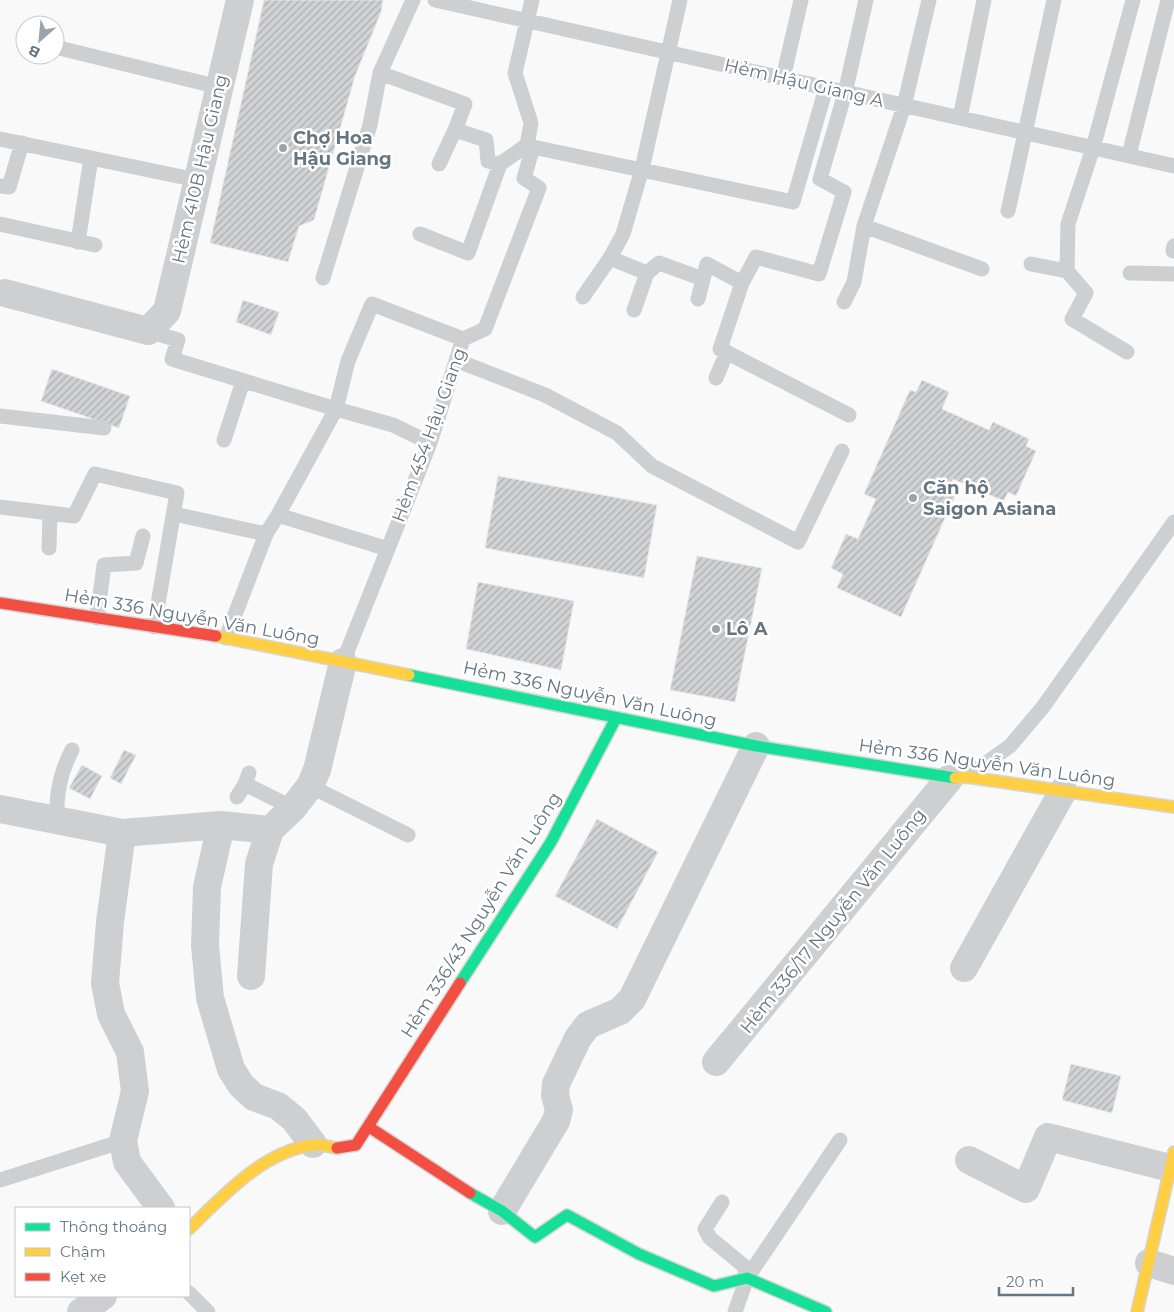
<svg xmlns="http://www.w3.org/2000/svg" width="1174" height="1312" viewBox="0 0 1174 1312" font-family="Montserrat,sans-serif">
<defs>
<pattern id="building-hatch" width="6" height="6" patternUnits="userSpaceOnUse" patternTransform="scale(1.25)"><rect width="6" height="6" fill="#d0d2d3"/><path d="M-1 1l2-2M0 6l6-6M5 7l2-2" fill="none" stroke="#acafb1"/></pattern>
</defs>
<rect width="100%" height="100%" fill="#f9f9f9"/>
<path fill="url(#building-hatch)" stroke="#e8e8e8" d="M264 0H383L381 12 355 76 314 220 299 226 288 262 210 243Z
M243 300 279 312 271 335 236 322Z
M52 369 130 396 119 428 41 401Z
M922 380 949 392 942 409 989 430 993 422 1029 439 1026 446 1036 451 1016 496 1008 492 1004 501 953 479 949 487 957 491 901 617 837 588 843 574 831 568 846 534 858 539 876 499 864 494 910 390 916 392Z
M498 476 657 505 644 578 485 548Z
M697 556 762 568 735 702 670 690Z
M478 582 574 601 561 670 466 649Z
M124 750 136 755 121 784 110 778Z
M82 765 102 776 90 799 69 788Z
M597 819 658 852 617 929 555 896Z
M1071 1064 1121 1076 1112 1113 1062 1100Z"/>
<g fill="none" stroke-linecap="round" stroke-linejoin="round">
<defs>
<path id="fast" d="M409 675 756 746 955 778
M460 983 551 842 616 718
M470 1193 502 1211 535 1237 567 1215 639 1254 714 1286 747 1278 826 1312"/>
<path id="slow" d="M216 636 409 675
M955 778 967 777 1174 807
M189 1229C223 1196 264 1150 314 1145 322 1144 329 1147 337 1148
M1137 1312 1174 1152"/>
<path id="jam" d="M0 603 216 636
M369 1127 470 1193
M337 1148 356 1145 460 983"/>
</defs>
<use href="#fast" stroke="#d5d6d7" stroke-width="14"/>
<use href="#slow" stroke="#d5d6d7" stroke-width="14"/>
<use href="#jam" stroke="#d5d6d7" stroke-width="14"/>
<path stroke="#cecfd0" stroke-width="15" d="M435 0 1174 166
M55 47 219 87
M380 73 465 104 455 130 486 140 488 161 500 164
M783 78 801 0
M960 118 984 0
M0 139 197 180
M533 147 793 202 826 88
M1129 155 1168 0
M439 164 455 130
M0 186 9 187 22 143
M1008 211 1054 0
M0 224 95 245
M864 226 982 269
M420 234 468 253 500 164 527 145
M78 242 91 158
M1173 251 1174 246
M610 258 623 234 642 169 680 0
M1031 264 1067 271
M1130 273 1174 274
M323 278 370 125 380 73 413 0
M583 297 610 258 647 273
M698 299 707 264 742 283
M844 302 854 282 864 226 904 106 929 0
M634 310 647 273 659 263 703 279
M148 331 178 340 172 359 336 409 278 515
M1127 352 1072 319 1086 293 1067 271 1068 224 1093 148 1133 0
M458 361 545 395 617 433 652 466 798 542 842 451
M716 378 727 352
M849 415 720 349 742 283 756 257 819 274 844 192 820 179 845 93 866 0
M0 416 104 428
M224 440 243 381
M430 443 393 425 336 409 348 361 372 304 463 339
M0 507 74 516 95 474 177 493 154 627
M174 514 266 534
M49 548 50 513
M97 618 104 565 136 563 143 536
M226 638 266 534 278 515 388 549
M343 662 430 443 463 339 485 329 539 188 524 178 533 147 527 145 531 123 515 73 532 0
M249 773 245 784 293 808
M968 776 1010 746 1043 707 1174 522
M310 786 408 835
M237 797 245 784
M57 820C56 794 60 773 72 750
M0 1180 123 1141
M722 1202 705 1229 710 1238 744 1266 747 1278
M189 1293 208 1312
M735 1312 747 1278 840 1140"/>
<path stroke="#cecfd0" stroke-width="28" d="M5 293 148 331 167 311 240 0
M0 809 122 833 221 825 270 830
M221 825 207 887 205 945 210 998 231 1069 241 1085 254 1097 278 1106 294 1119 313 1144
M122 833 110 922 105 983 111 1014 130 1052 135 1091 123 1141 127 1162 161 1208
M964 968 1063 791
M251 976 259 864 270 830 293 808 310 786 317 770 343 662
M716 1062 949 779
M969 1160 1026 1189 1048 1137 1170 1168
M502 1211 556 1121 559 1110 555 1095 556 1084 578 1038 588 1025 620 1011 632 999 756 746
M1149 1263 1174 1271
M81 1312 103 1296"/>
<use href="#fast" stroke="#16e098" stroke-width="11"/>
<use href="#slow" stroke="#ffcf43" stroke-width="11"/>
<use href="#jam" stroke="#f24e42" stroke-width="11"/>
</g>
<g fill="#99a4ac" stroke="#fff" stroke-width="2">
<circle cx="283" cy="148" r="5"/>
<circle cx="913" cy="498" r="5"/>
<circle cx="716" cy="629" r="5"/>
</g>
<g text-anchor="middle" stroke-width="5" stroke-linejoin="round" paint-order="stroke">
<g font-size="18" fill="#657683" stroke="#fff">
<text transform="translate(804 83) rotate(13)" y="6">Hẻm Hậu Giang A</text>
<text transform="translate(200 169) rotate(-77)" y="6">Hẻm 410B Hậu Giang</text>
<text transform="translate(429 435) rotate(-70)" y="6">Hẻm 454 Hậu Giang</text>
<text transform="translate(192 617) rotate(10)" y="6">Hẻm 336 Nguyễn Văn Luông</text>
<text transform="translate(590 694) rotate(12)" y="6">Hẻm 336 Nguyễn Văn Luông</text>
<text transform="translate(987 763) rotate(8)" y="6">Hẻm 336 Nguyễn Văn Luông</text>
<text transform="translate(481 915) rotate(-58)" y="6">Hẻm 336/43 Nguyễn Văn Luông</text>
<text transform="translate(833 921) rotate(-51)" y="6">Hẻm 336/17 Nguyễn Văn Luông</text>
</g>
<g font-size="18" font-weight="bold" fill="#657683" stroke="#fff" text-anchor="start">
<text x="293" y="144">Chợ Hoa<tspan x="293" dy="21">Hậu Giang</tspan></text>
<text x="923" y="494">Căn hộ<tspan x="923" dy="21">Saigon Asiana</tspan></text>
<text x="726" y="635">Lô A</text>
</g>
</g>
<rect x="15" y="1207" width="175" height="90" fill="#ffffff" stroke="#c1c8cd"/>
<rect x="25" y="1223" width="25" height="8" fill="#16e098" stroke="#c1c8cd"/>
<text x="60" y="1232" font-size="15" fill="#657683">Thông thoáng</text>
<rect x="25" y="1248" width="25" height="8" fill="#ffcf43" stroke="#c1c8cd"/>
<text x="60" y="1257" font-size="15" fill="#657683">Chậm</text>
<rect x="25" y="1273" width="25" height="8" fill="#f24e42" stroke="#c1c8cd"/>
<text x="60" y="1282" font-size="15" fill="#657683">Kẹt xe</text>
<g transform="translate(40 40) rotate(207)"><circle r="24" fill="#ffffff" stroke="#c1c8cd"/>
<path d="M0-4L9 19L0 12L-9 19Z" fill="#99a4ac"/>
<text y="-8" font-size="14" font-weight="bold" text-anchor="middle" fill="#657683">B</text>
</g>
<path d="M999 1287v8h74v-8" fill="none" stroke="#657683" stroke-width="2.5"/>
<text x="1006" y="1287" font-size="15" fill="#657683" stroke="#ffffff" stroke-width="4" paint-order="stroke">20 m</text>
</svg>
